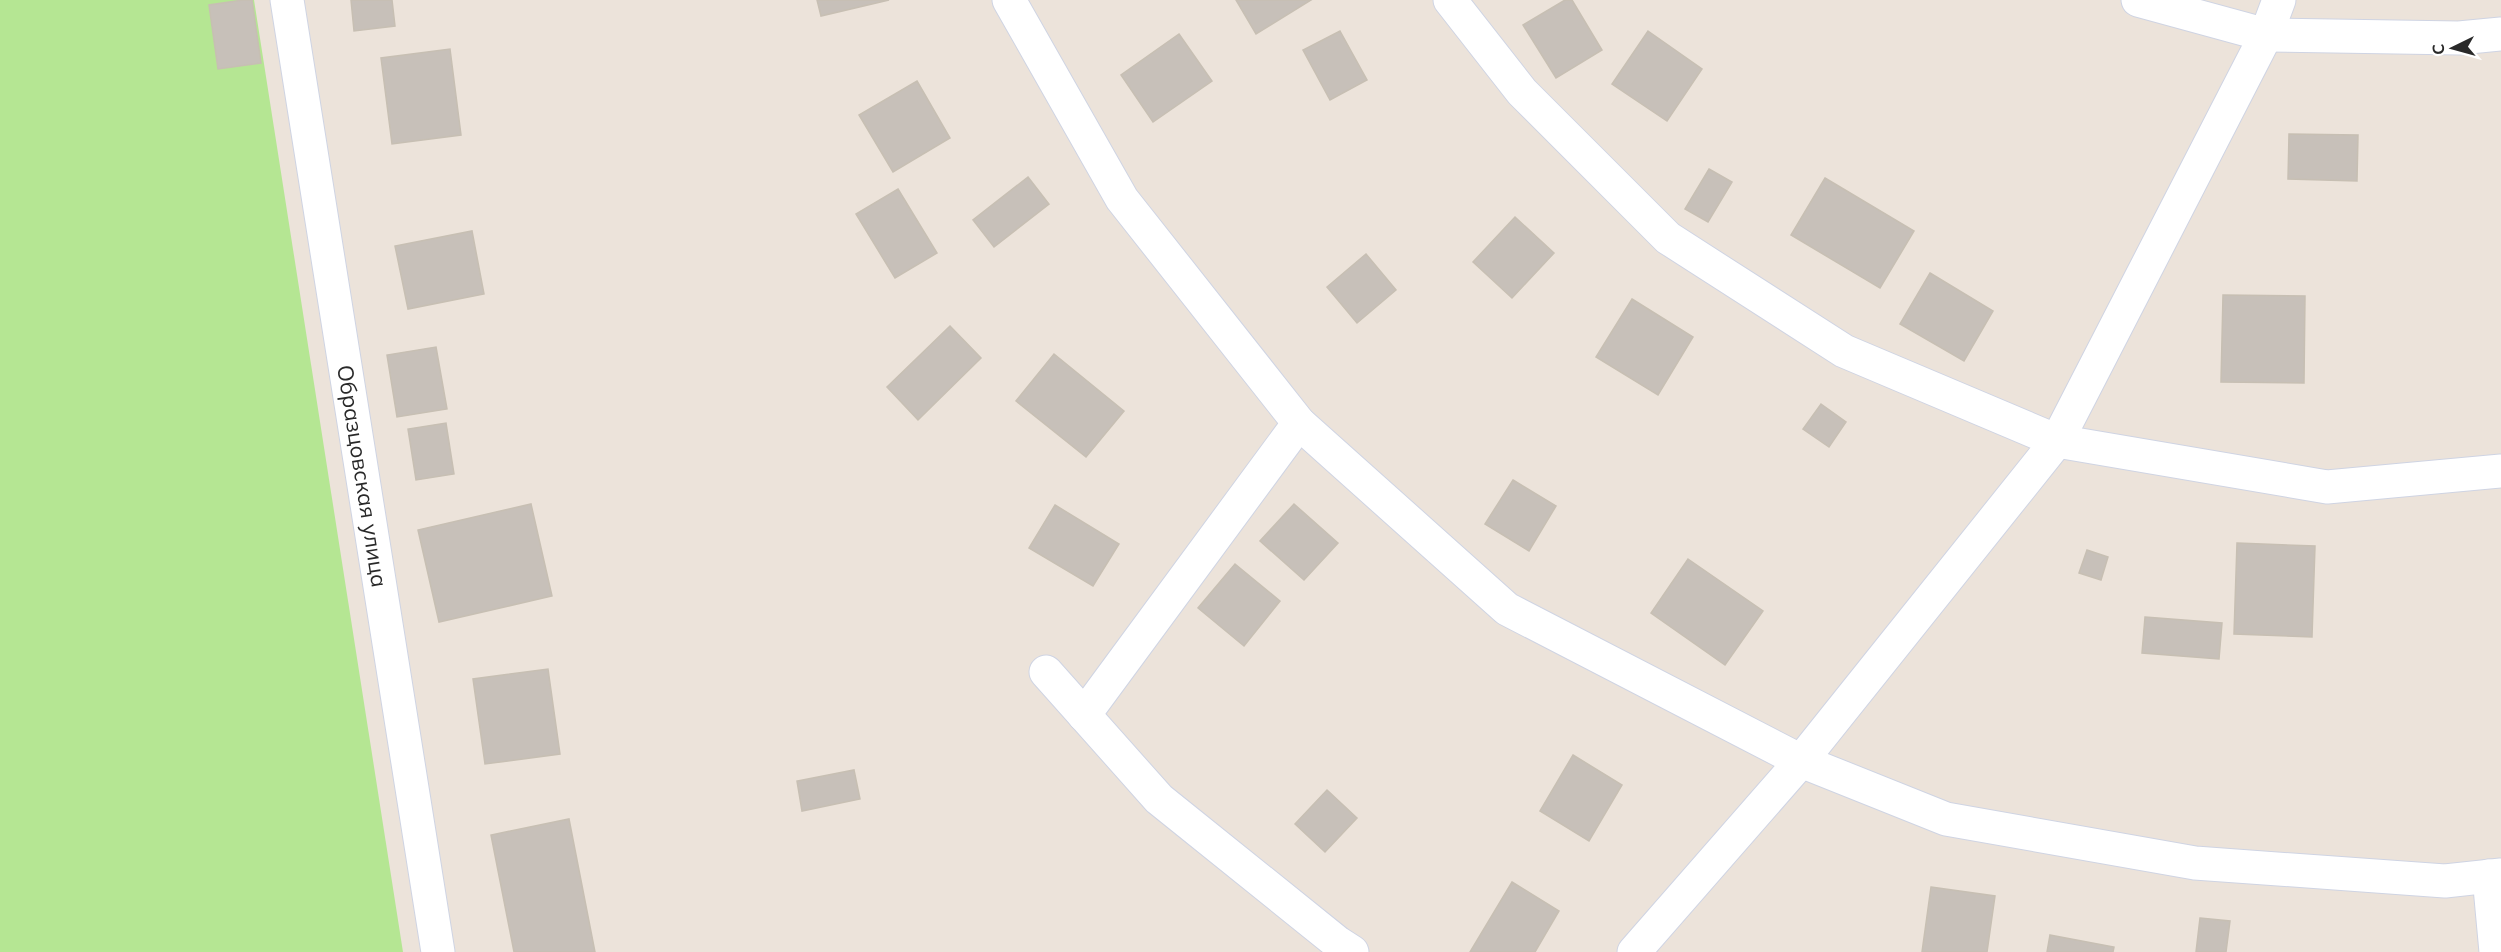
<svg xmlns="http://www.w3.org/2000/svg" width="2501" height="952" viewBox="0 0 2501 952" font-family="Mulish,sans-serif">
<rect width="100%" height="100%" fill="#ece3da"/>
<path fill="#b5e693" d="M0 0H254L403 952H0Z"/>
<path fill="#c7c0b9" stroke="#c7bfb3" stroke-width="1.5" d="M243 0H252L261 63 218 69 209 5Z
M351 0H392L395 26 354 31Z
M817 0H889L821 16Z
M1236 0H1311L1256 34Z
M1565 0H1572L1602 50 1556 78 1523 25Z
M1340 31 1367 80 1330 100 1303 50Z
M1648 31 1702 69 1667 121 1612 84Z
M1179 34 1212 81 1153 122 1121 75Z
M450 49 461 135 392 144 381 58Z
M917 81 950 138 893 172 859 115Z
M2289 134 2358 135 2357 181 2288 179Z
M1709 169 1732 182 1708 222 1685 209Z
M1028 177 1049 204 994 247 973 220Z
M1825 178 1914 231 1880 288 1791 235Z
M898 189 937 253 895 278 856 214Z
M1515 217 1554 253 1512 298 1473 262Z
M472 231 484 294 408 309 395 246Z
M1366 254 1396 290 1357 323 1327 287Z
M1930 273 1993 311 1964 361 1900 324Z
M2223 295 2305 296 2304 383 2221 382Z
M1632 299 1693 337 1658 395 1596 357Z
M950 326 981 358 918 420 887 387Z
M436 347 447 409 397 417 387 355Z
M1054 354 1124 411 1086 457 1016 401Z
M1821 404 1846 422 1829 447 1803 429Z
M446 423 454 474 416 480 408 429Z
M1513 480 1556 506 1529 551 1485 524Z
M531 504 552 596 439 622 418 530Z
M1294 504 1338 543 1304 580 1260 541Z
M1055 505 1119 544 1093 586 1029 548Z
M2237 543 2315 546 2312 637 2234 634Z
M2087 550 2108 557 2101 580 2079 573Z
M1688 559 1763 611 1725 665 1651 613Z
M1235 564 1280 601 1244 646 1198 608Z
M2145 617 2222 623 2219 659 2142 653Z
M548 669 560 754 485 764 473 679Z
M1573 755 1622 785 1589 841 1540 811Z
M854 770 860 799 802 811 797 781Z
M1327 790 1357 818 1325 852 1295 824Z
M569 819 595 952H514L491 835Z
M1512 882 1559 911 1535 952H1470Z
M1931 887 1995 896 1987 952H1922Z
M2200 918 2230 921 2226 952H2196Z
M2050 935 2114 947 2113 952H2047Z"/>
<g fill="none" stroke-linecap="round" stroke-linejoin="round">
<defs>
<g id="minor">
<path id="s1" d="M287 0 438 952"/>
<path d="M1009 0 1122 199 1299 423 1507 609 1801 761 1946 819 2195 863 2445 881 2501 875"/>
<path d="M1450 0 1522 92 1668 238 1844 351 2057 441 2327 487 2501 471"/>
<path d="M2138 0 2266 35 2459 38 2501 34"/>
<path d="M1046 672 1159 799 1338 943 1352 952"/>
<path d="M1084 715 1299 423"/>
<path d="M2489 876 2496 952"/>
<path d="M1634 952 1801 761 2057 441 2266 35 2279 0"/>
</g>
</defs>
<use href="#minor" stroke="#cfd4e3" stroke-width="35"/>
<use href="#minor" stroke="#fff" stroke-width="33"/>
</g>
<g text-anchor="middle" stroke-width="4.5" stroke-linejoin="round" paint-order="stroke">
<g font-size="22" fill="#292929" stroke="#fff">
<text dy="8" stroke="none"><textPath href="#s1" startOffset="482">Образцовская улица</textPath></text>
</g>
</g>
<g transform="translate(2453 48) rotate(265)" stroke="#ffffff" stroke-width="4.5" paint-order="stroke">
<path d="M0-4.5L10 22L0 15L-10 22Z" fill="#292929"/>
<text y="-9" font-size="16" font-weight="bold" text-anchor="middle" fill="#292929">С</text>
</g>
</svg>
